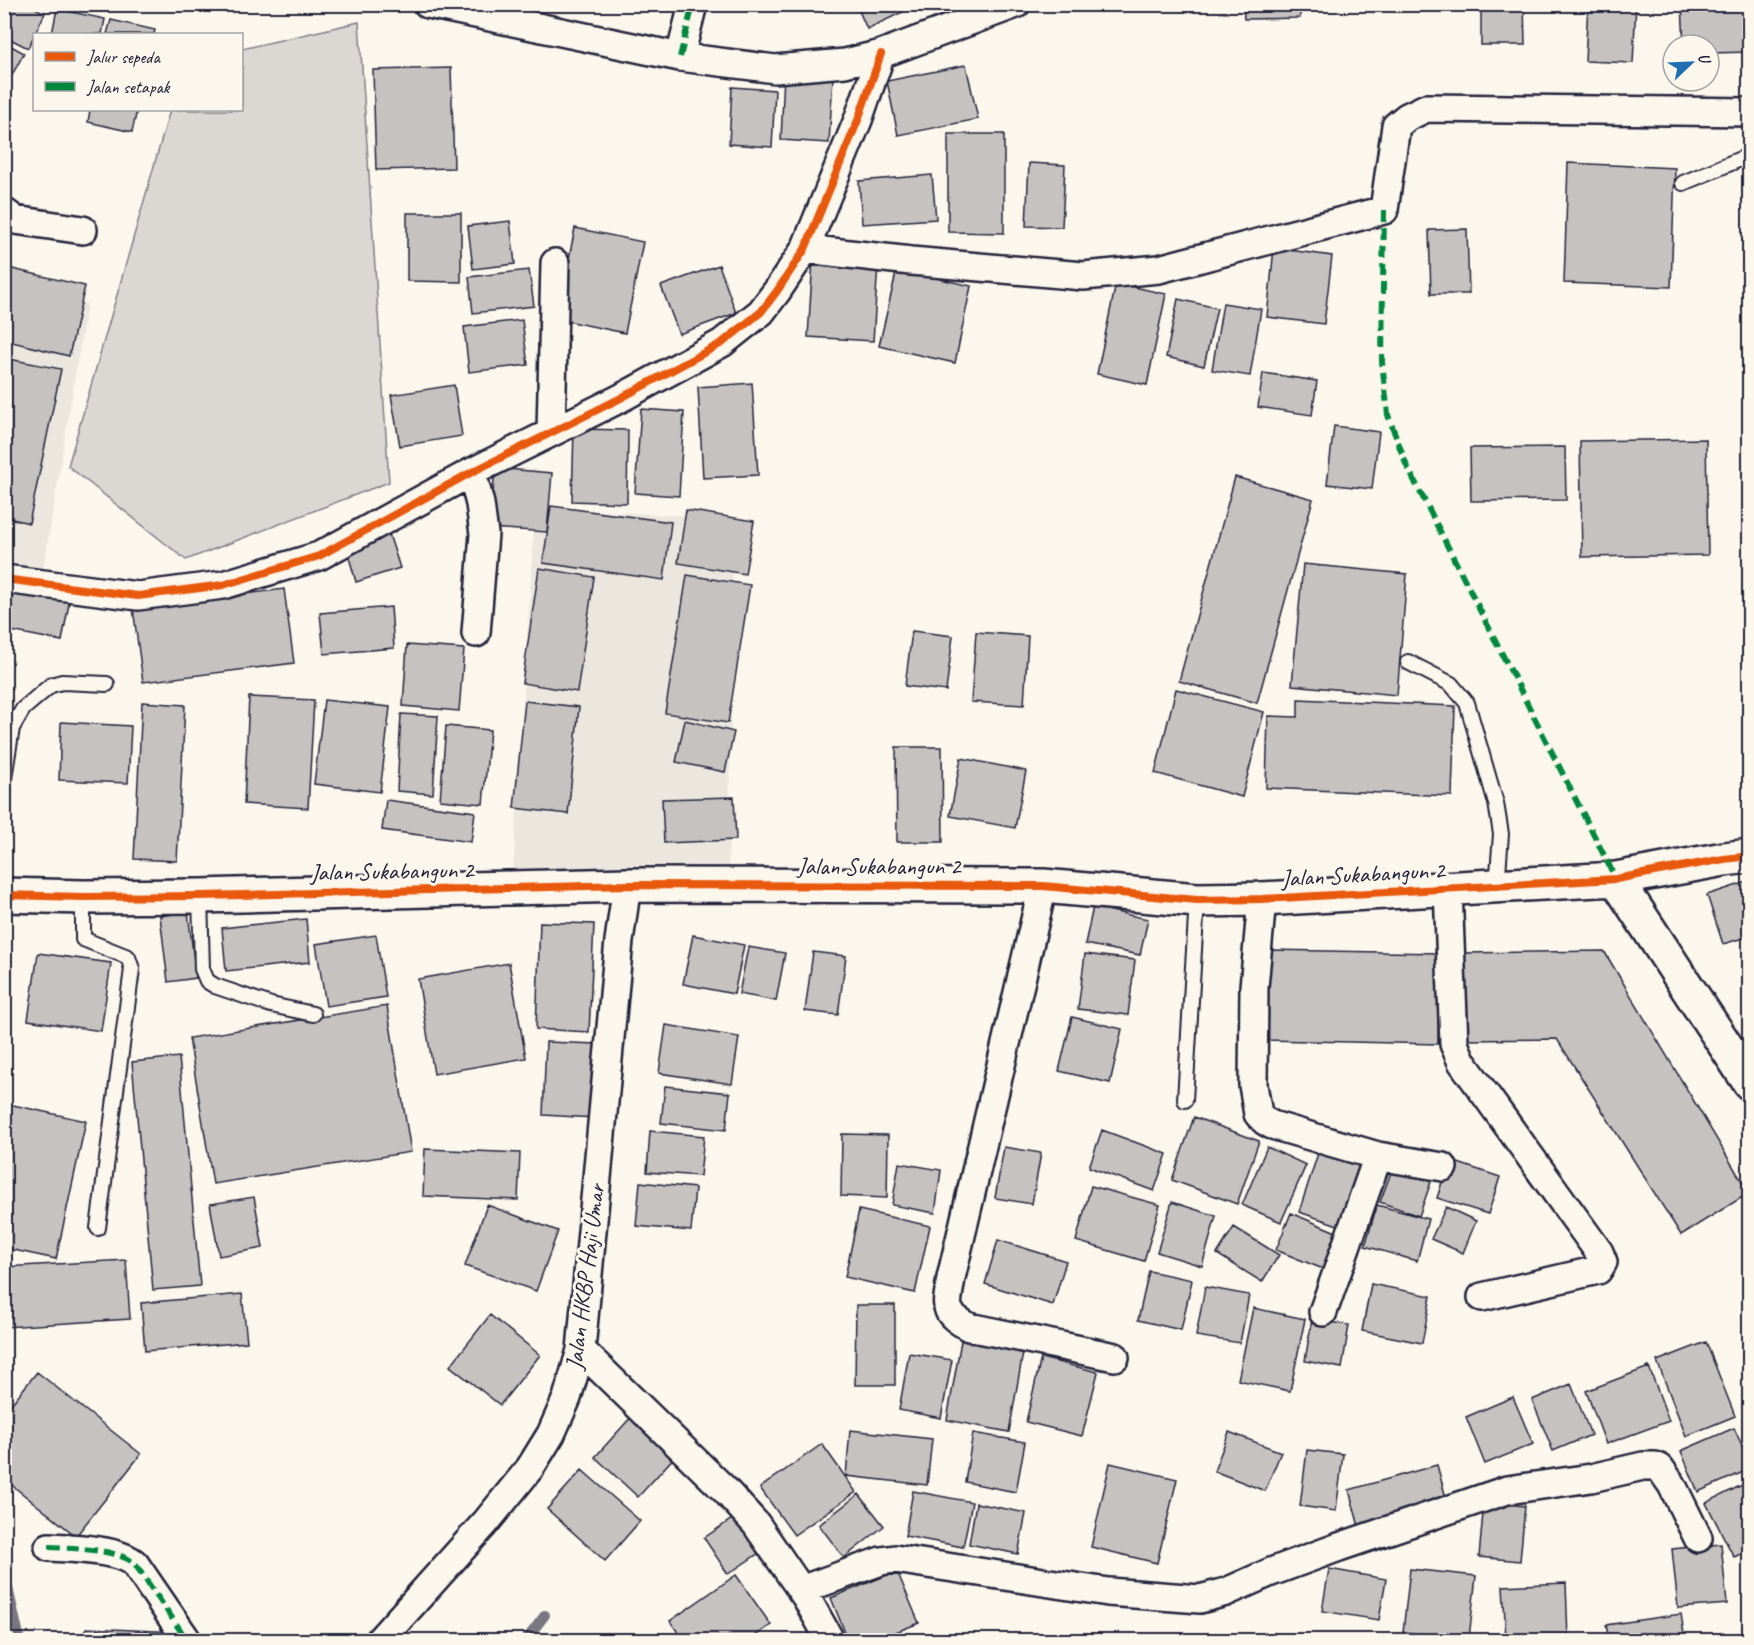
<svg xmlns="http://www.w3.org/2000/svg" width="1754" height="1645" viewBox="0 0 1754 1645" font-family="Caveat,sans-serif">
<rect width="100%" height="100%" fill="#fbf7ec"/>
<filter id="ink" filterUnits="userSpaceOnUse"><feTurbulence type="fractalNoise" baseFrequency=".0167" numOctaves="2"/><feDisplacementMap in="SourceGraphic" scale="12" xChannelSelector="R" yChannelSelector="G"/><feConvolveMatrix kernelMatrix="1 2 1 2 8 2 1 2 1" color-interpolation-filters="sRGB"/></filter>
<g filter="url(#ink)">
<path fill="#ebe7df" d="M4 273 87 304 42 577 5 569Z
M535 508 734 518 728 876H513Z"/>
<path fill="#dbd8d3" stroke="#7e7d87" stroke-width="1.5" d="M359 22 389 482 186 560 68 466 170 110H242V49Z"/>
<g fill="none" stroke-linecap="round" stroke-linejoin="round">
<path stroke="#787681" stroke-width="10" d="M4 1571 20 1640
M526 1640 545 1615"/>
</g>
<path fill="#c6c2c0" stroke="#22223b" stroke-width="1.5" d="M4 4H28L45 13 28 48 4 36Z
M856 4H902L905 11 867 29Z
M1243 4H1300V18L1244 19Z
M1481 4H1524L1525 45H1481Z
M1588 4H1636L1633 63 1585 61Z
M1682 4H1750V52L1709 53V45H1684Z
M57 9 105 19 102 34H52Z
M111 20 155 30 154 34H107Z
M4 42 24 53 6 86 4 85Z
M966 65 978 119 898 135 887 81Z
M451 68 454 168 376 170 373 70Z
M784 74 833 77 829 143 781 140Z
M732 87 775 90 772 147 729 144Z
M90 110H137L132 132 88 122Z
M948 134H1004V233L948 232Z
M1029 163 1065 165 1062 227 1026 226Z
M1568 163 1675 168 1671 287 1564 283Z
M932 175 936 219 862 224 859 181Z
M407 213H461V282L407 281Z
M510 221 515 264 473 269 468 226Z
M575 228 643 242 625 333 557 319Z
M1467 229 1469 294H1431L1429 230Z
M1274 248 1332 256 1324 324 1267 317Z
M813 259 878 264 873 341 808 337Z
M719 265 736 313 679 334 661 286Z
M4 267 85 286 69 356 4 340Z
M897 269 971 286 955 363 879 346Z
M529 270 534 306 473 313 469 277Z
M1116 283 1166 294 1147 385 1097 374Z
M1178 299 1217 308 1204 366 1166 357Z
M1223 303 1261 309 1250 376 1212 370Z
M522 320 528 365 469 372 464 327Z
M4 358 61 369 29 523 4 517Z
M1263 373 1317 381 1312 415 1258 407Z
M752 383 758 475 703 478 698 387Z
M454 385 462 436 400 446 391 395Z
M641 409 684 412 679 496 635 493Z
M1334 426 1379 432 1372 489 1327 484Z
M574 429 628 430 627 503 572 501Z
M1706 439 1708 555 1582 557 1580 441Z
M1565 447 1566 500 1471 501 1470 448Z
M495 468 552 473 547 532 490 528Z
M1235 477 1313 499 1257 703 1179 681Z
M551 506 671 522 664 580 543 563Z
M686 510 754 521 745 574 678 563Z
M388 531 400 568 356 582 345 543Z
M1303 564 1407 574 1397 695 1292 685Z
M539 568 594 577 577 692 522 683Z
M687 575 750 585 728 723 665 713Z
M14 587 70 598 62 641 6 630Z
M284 589 294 663 143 682 133 608Z
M391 607 394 648 324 654 320 613Z
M912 631 953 636 946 691 905 686Z
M976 632 1028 636 1024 705 971 702Z
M407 645 464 649 459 711 403 706Z
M1176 689 1264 712 1242 797 1155 773Z
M249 697 314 700 308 808 244 804Z
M1298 699 1455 706 1452 796 1266 788 1268 716 1298 717Z
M324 700 390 707 380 792 314 784Z
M525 701 579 707 568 814 514 808Z
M142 702 185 705 177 861 134 859Z
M401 714 438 716 433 794 397 791Z
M685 720 734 732 725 772 676 762Z
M61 722 131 726 128 783 59 780Z
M446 726 490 730 483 804 440 800Z
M896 747H942L943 842H897Z
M961 758 1026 771 1015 828 950 816Z
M734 797 736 840 664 843 662 799Z
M386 800 475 812 471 842 382 830Z
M1750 881V936L1723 944 1707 895Z
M1093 907 1148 919 1140 955 1085 944Z
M188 912 196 978 168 982 160 916Z
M306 919 310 962 226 971 222 928Z
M540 922 594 924 589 1032 536 1029Z
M376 935 386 997 326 1006 316 944Z
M693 935 744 945 734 994 683 984Z
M748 947 785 953 776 1001 739 994Z
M1267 950 1439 953 1438 1044 1265 1040Z
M1604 951 1749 1193 1681 1235 1557 1039 1465 1040 1464 953Z
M813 952 846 956 838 1015 805 1011Z
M38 953 111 963 101 1031 28 1020Z
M1085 954 1135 960 1128 1015 1078 1009Z
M509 963 526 1058 434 1074 418 979Z
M387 1006 411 1152 213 1184 189 1038Z
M1072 1017 1122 1029 1110 1083 1059 1071Z
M666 1025 739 1037 732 1084 659 1073Z
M546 1042 597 1044 595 1118 543 1115Z
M179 1057 200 1286 153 1290 132 1062Z
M665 1086 730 1093 726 1130 661 1123Z
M4 1103 86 1121 56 1259 4 1248Z
M1194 1117 1259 1141 1237 1204 1172 1180Z
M1102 1130 1167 1154 1154 1191 1089 1167Z
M650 1131 704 1136 700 1176 647 1172Z
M842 1134 888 1135 887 1198 841 1196Z
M1321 1144 1367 1160 1344 1227 1299 1212Z
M1004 1147 1041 1153 1032 1204 995 1198Z
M1267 1147 1306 1165 1281 1222 1242 1205Z
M425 1149 520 1153 518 1200 423 1196Z
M1449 1160 1500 1177 1488 1214 1437 1198Z
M899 1163 941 1170 935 1213 892 1205Z
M1393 1167 1431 1182 1419 1216 1380 1202Z
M640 1182 695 1188 691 1231 636 1226Z
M1091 1186 1160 1205 1144 1261 1076 1241Z
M254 1197 263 1248 219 1256 210 1204Z
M1172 1202 1216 1216 1202 1266 1157 1252Z
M487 1205 558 1231 536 1291 465 1266Z
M1377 1205 1428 1219 1417 1261 1365 1246Z
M1446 1207 1476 1221 1463 1253 1431 1239Z
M859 1210 930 1226 915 1293 845 1277Z
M1291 1213 1348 1237 1333 1273 1276 1250Z
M1234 1227 1279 1255 1262 1282 1217 1254Z
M998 1240 1066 1261 1053 1305 985 1284Z
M126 1260 130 1319 4 1327V1267Z
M1149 1271 1192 1280 1181 1330 1138 1320Z
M1371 1284 1431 1296 1422 1343 1362 1331Z
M1205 1287 1249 1295 1240 1343 1196 1336Z
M242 1294 247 1342 145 1351 141 1303Z
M856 1305H895V1385H855Z
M1253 1308 1305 1319 1290 1391 1238 1380Z
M490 1315 540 1355 500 1405 450 1366Z
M1312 1319 1349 1325 1342 1368 1305 1361Z
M962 1335 1024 1347 1009 1432 947 1420Z
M1706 1342 1735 1416 1686 1436 1657 1361Z
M909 1353 952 1360 941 1418 899 1410Z
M1041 1358 1098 1372 1082 1436 1026 1422Z
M1649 1367 1669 1421 1606 1444 1586 1391Z
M37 1372 141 1454 76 1536 4 1479V1413Z
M1571 1384 1591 1435 1553 1451 1532 1400Z
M1513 1397 1533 1444 1485 1464 1466 1417Z
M633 1415 677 1454 638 1497 595 1457Z
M1734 1428 1750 1463V1469L1698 1492 1681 1451Z
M850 1430 932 1439 927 1485 846 1476Z
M1229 1432 1281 1452 1265 1491 1214 1471Z
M973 1433 1025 1442 1016 1492 965 1482Z
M822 1444 856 1492 794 1535 760 1488Z
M1307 1450 1343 1454 1336 1511 1300 1506Z
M1110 1463 1177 1479 1157 1563 1091 1547Z
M1437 1465 1448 1505 1360 1530 1349 1490Z
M582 1470 640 1521 605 1561 547 1509Z
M1750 1481V1550L1734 1557 1706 1503Z
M913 1491 972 1502 963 1547 905 1536Z
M859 1494 884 1526 844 1558 819 1525Z
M1484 1502 1525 1506 1520 1561 1479 1557Z
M976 1503 1026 1513 1018 1554 969 1544Z
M735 1517 759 1553 728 1574 704 1538Z
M1721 1544 1727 1604 1678 1608 1672 1549Z
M1329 1569 1386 1579 1379 1620 1322 1611Z
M1410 1569 1476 1576 1469 1638 1403 1632Z
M897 1571 919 1623 875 1640H848L831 1598Z
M736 1575 771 1625 749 1640H683L670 1621Z
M1566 1583 1568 1640H1506L1503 1586Z
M1681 1614 1685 1640H1609L1606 1625Z
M86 1628 180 1632 179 1640H85Z"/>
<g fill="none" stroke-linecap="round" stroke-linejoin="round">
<defs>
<path id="lane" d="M1683 183 1750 155
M1408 662 1451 684 1467 703 1496 803 1501 834 1497 887
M4 778 12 728 23 709 51 685 62 682 107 684
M200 896 202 969 207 981 215 986 271 1005 313 1014
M83 897V939L128 957 132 969 98 1228
M1185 1100 1197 900"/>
<path id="street" d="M428 4 680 57 775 69 845 63 881 54 1016 4
M680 57 693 4
M4 212 15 220 83 230
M805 249 911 261 1083 276 1159 269 1384 210 1396 126 1407 117 1426 108 1750 112
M551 432 555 263
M472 472 480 504 484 534 476 633
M4 579 138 596 223 585 319 556 472 472 619 399 722 343 761 312 777 291 805 249 858 120 881 54
M1043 886 951 1278C947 1307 941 1311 969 1327L1115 1357
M1448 889 1454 1044 1462 1062 1599 1252 1603 1262 1598 1270 1482 1297
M1262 899 1254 987 1253 1085 1258 1114 1265 1121 1272 1125 1378 1156 1443 1167
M1323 1312 1378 1156
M581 1350 725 1490 756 1524 806 1597 830 1640
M49 1547C71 1548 120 1549 135 1564L187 1640
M801 1590 881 1561 895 1559 1108 1592 1200 1599 1226 1592 1271 1572 1339 1547 1507 1490 1591 1478 1643 1466H1655L1660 1468 1672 1485 1698 1538
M380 1640 486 1522 530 1468 551 1434 567 1398 581 1350 619 941 627 885"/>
<path id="secondary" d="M1616 879 1750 1083
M4 895 83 897 200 896 627 885 1043 886 1197 900 1262 899 1616 879 1724 859 1750 856"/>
</defs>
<use href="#lane" stroke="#22223b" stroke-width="18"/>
<use href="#street" stroke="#22223b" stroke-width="32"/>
<use href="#secondary" stroke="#22223b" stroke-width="38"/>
<use href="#lane" stroke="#fbf7ec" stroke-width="14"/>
<use href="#street" stroke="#fbf7ec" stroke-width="27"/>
<use href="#secondary" stroke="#fbf7ec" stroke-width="33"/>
<path stroke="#00873e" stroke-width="6" stroke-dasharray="12 6" stroke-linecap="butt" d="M680 57 693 4
M1384 210 1382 362 1388 415 1406 464 1616 879
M49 1547C71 1548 120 1549 135 1564L187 1640"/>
<defs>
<path id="cycleway" d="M4 579 138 596 223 585 319 556 472 472 619 399 722 343 761 312 777 291 805 249 858 120 881 54
M4 895 83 897 200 896 627 885 1043 886 1197 900 1262 899 1616 879 1724 859 1750 856"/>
</defs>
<use href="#cycleway" stroke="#fbf7ec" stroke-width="11"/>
<use href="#cycleway" stroke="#e8590c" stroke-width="8"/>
</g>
</g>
<g text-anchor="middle" stroke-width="6" stroke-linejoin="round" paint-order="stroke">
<g font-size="24" fill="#22223b" stroke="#fbf7ec">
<text x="879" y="874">Jalan Sukabangun 2</text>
<text transform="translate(392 871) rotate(-1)" y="8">Jalan Sukabangun 2</text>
<text transform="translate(1363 874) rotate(-3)" y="8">Jalan Sukabangun 2</text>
<text transform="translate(585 1277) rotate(-83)" y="8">Jalan HKBP Haji Umar</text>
</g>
</g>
<rect width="1754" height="1645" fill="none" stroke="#fbf7ec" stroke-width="24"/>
<rect x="12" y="12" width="1730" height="1621" fill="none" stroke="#22223b" stroke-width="2" filter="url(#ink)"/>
<rect x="33" y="33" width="210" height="78" fill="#fbf7ec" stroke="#a4a2a5" stroke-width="1.5"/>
<rect x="45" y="52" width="30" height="9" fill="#e8590c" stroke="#a4a2a5" stroke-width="1.5"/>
<text x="87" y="63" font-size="18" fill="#22223b">Jalur sepeda</text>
<rect x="45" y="82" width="30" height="9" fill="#00873e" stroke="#a4a2a5" stroke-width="1.5"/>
<text x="87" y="93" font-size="18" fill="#22223b">Jalan setapak</text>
<g transform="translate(1691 63) rotate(67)"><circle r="28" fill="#fbf7ec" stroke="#a4a2a5" stroke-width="1.5"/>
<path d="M0-4.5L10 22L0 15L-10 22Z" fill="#1f6fb2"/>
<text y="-9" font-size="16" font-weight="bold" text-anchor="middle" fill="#22223b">U</text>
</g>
</svg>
